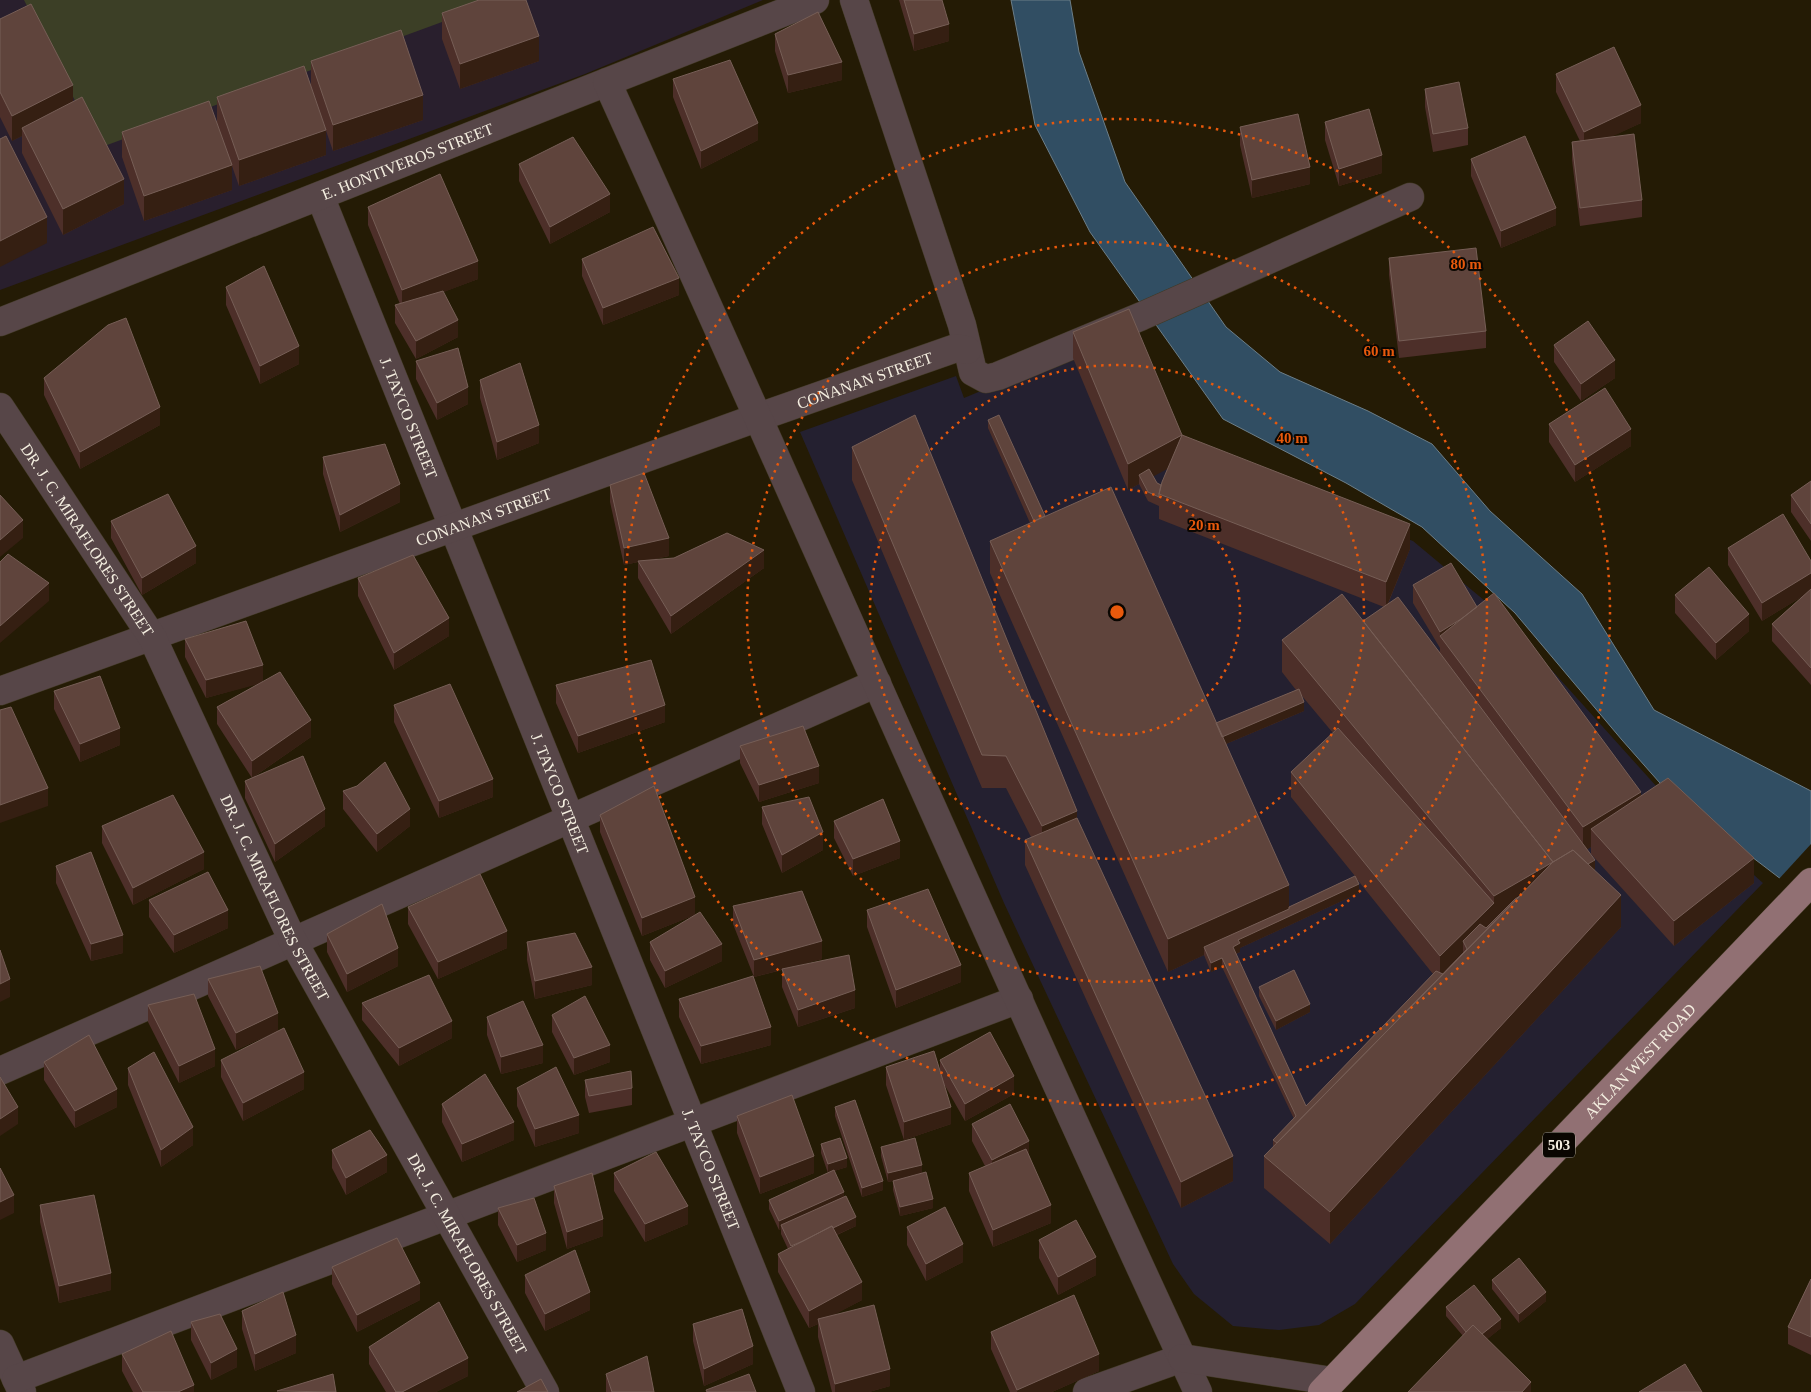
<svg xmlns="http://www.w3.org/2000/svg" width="1811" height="1392" viewBox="0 0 1811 1392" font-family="Georgia,serif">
<rect width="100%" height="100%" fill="#241b05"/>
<path fill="#242030" d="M1132 328 1186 456 1413 541 1503 616 1666 797 1763 883 1355 1304 1319 1325 1279 1330 1233 1326 1194 1294 1173 1264 1004 903 800 432 956 376 964 398Z"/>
<path fill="#291f2d" d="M0 0H763L585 74 0 290Z"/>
<path fill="#3c3f26" d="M24 0H502L99 148Z"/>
<path fill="#314e63" stroke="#6c7e88" d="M1011 0H1070L1079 52 1125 182 1226 327 1280 372 1368 411 1432 444 1490 511 1582 594 1654 710 1811 791V902L1731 841 1682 808 1622 740 1515 613 1422 527 1346 483 1223 419 1090 232 1035 125Z"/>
<path fill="#241b05" d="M1811 844V905L1778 880Z"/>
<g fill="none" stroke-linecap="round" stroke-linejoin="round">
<defs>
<g id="minor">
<path d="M854 0 962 325 973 372 986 379 998 376 1142 316 1410 197"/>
<path id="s1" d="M320 196 801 1392"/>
<path id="s2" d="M0 322 607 82"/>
<path id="s3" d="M0 691 759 417 956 348 967 350"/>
<path d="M0 1071 877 683"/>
<path d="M0 1344 22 1392"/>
<path d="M16 1379 1019 999"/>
<path d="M1087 1392 1182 1358"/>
</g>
<g id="tertiary">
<path d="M815 0 607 82C805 518 996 958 1198 1392"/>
<path id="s4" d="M0 407 152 637 293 941 545 1392"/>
<path d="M1182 1358 1332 1381"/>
</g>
<g id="primary">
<path id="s5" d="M1322 1392 1811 882"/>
</g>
</defs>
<use href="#minor" stroke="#413924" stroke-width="29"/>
<use href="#tertiary" stroke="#413924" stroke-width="29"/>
<use href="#primary" stroke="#413924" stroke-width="29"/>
<use href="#minor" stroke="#574648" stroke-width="28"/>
<use href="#tertiary" stroke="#574648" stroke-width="28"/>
<use href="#primary" stroke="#917073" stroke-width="28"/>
</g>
<path fill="#4d2f29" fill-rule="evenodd" d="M899 0H942L949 41 914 51Z
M442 13 539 61 460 89 442 39Z
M0 19 73 102 124 204 63 235 22 153V136L12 141 0 117Z
M775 34 842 80 788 93 775 51Z
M311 61 423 120 333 151 311 87Z
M1556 74 1641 123 1610 137 1642 200V217L1580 226 1572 160V142L1580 141 1556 92Z
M673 79 758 140 701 169 673 97Z
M1425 89 1468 128V145L1433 152 1425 107Z
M217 97 326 155 239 186 232 166V190L144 221 122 157V132L217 122Z
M1325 122 1382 173 1339 186 1325 140Z
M1240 127 1310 184 1252 198 1240 145Z
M1471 159 1556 225 1501 248 1471 176Z
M519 164 610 212 550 244 519 181Z
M368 207 478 279 443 292 458 337 416 359 395 323V305L400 304 368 225Z
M1389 258 1486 331V348L1399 358 1389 275Z
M582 259 679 295 603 325 582 276Z
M226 287 299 364 260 384 226 305Z
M1073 332 1182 435 1410 549 1388 604 1440 652V648L1413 603V585L1477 607 1641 796 1754 883 1674 946 1591 854V847L1587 849 1595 869 1594 870 1621 927 1330 1244 1264 1188V1156L1273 1147V1140L1294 1119 1222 967 1211 972 1204 955 1168 972 990 573V541L1030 523 988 428V420L1045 516 1216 723 1296 690 1282 672V640L1363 621 1384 607 1159 519V506L1148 501 1139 484 1128 490 1073 358ZM1168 468 1161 485 1157 483 1153 476ZM1302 696 1333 733 1291 772V797L1355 876 1289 907 1226 744 1304 711ZM1356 878 1433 974 1306 1106 1236 954 1240 952V948L1359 893Z
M1554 345 1615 378 1581 401 1554 362Z
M416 361 468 404 437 420 416 379Z
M44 378 160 425 80 469 44 395Z
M480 380 539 443 497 460 480 398Z
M1549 424 1631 446 1575 482 1549 442Z
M852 447 1077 818 1233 1181 1181 1208 1025 865V840L1031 837 1006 788H982L852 480Z
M323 457 400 502 340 532 323 474Z
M1811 481V541L1791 512V495Z
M610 485 669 556 650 560 764 568 671 634 638 578V562L624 565 610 502Z
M111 521 196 563 142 595 111 538Z
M1728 548 1811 561V685L1772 641V624L1803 596 1762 621 1728 565Z
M358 578 449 636 394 670 358 596Z
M1675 595 1749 631 1716 660 1675 613Z
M185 639 263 682 311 737 255 776 325 826 275 862 245 798V781L252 778 217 724V707L260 683 206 698 185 657Z
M556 685 665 722 578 753 556 703Z
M54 691 120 745 80 762 54 709Z
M394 705 493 797 439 818 394 722Z
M740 746 819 783 759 802 740 763Z
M343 791 410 826 377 852 343 809Z
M762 807 823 850 782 873 762 824Z
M600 815 695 915 642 936 600 832Z
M834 821 900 858 853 876 834 838Z
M102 826 204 869 133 905 102 843Z
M56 866 123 953 91 961 56 883Z
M149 900 228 928 174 953 149 917Z
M733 906 822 959 786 968 855 1008 798 1027 782 987V970L754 977 733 924Z
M408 907 507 948 438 979 408 924Z
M867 910 961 982 896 1008 867 927Z
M327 934 398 966 347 992 327 952Z
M527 942 592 985 535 999 527 960Z
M650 942 722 961 665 988 650 960Z
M208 979 278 1031 236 1050 208 996Z
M1259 987 1310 1012 1276 1030 1259 996Z
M679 999 771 1045 701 1064 679 1017Z
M362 1003 452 1038 399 1066 362 1020Z
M148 1005 215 1066 179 1083 148 1022Z
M552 1015 610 1062 574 1075 552 1032Z
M487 1017 543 1063 501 1074 487 1035Z
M221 1060 304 1089 243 1121 221 1077Z
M940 1060 1014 1094 965 1121 944 1084 951 1124 904 1140 886 1085V1067L940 1072Z
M44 1062 117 1107 75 1128 44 1080Z
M128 1068 193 1145 161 1167 128 1085Z
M585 1080 632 1088V1105L589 1113 585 1097Z
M517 1088 579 1133 535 1147 517 1106Z
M442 1104 514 1140 462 1162 442 1122Z
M835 1107 883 1190 862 1197 835 1116Z
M737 1116 814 1173 760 1194 737 1133Z
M972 1124 1029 1155 1051 1223 993 1247 969 1191V1173L985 1166 972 1141Z
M821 1144 847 1167 834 1171 856 1226 837 1235 862 1300 833 1315 890 1386 869 1392H832L818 1337V1324L809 1328 778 1272V1254L788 1249 781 1234V1229L779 1230 769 1209V1200L828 1173 821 1153Z
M881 1147 922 1174 933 1208 900 1216 893 1190V1181L917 1175 888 1182 881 1156Z
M332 1150 387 1172 346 1195 332 1168Z
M614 1173 688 1224 645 1242 614 1191Z
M554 1186 603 1236 567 1249 554 1203Z
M40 1205 111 1290 59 1303 40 1222Z
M498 1208 546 1250 517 1262 498 1225Z
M907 1227 963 1262 926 1281 907 1245Z
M1039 1240 1096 1275 1058 1295 1039 1258Z
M332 1267 420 1300 357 1332 332 1284Z
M525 1275 590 1310 545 1331 525 1293Z
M1811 1279V1355L1788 1344V1327Z
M1492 1280 1546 1301 1519 1323 1492 1289Z
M1446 1307 1501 1328 1487 1339 1531 1392 1463 1336 1446 1316Z
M242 1311 296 1353 255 1371 242 1329Z
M191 1322 237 1367 211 1380 191 1340Z
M693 1324 753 1364 704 1386 693 1341Z
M991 1332 1099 1371 1052 1392H1010L991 1349Z
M369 1347 468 1376 436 1392H386L369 1364Z
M122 1354 194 1392H133L122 1371Z
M606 1374 654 1392H606Z"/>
<path fill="#351f12" d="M949 24V41L914 51V34Z
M539 36V61L460 89V64Z
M842 62V80L788 93V75Z
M73 85V110L22 128V136L12 141V116Z
M423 95V120L333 151V125Z
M1641 105V123L1584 150V132Z
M758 123V140L701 169V151Z
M326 130V155L239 186V160Z
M1382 155V173L1339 186V169Z
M232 165V190L144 221V196Z
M1310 167V184L1252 198V180Z
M124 179V204L63 235V209Z
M610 194V212L550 244V227Z
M1556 208V225L1501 248V231Z
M47 217V243L0 267V241Z
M478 261V279L402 308V290Z
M679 278V295L603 325V308Z
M458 320V337L416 359V341Z
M299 346V364L260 384V366Z
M1615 360V378L1581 401V384Z
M468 387V404L437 420V403Z
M160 407V425L80 469V452Z
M539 425V443L497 460V442Z
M1631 429V446L1575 482V465Z
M1182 435V461L1143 482 1139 475V484L1128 490V464Z
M400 484V502L340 532V515Z
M23 520V538L0 557V540Z
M1410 524V549L1386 608V582Z
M669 538V556L639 562 638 561V562L624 565V548Z
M196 546V563L142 595V578Z
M764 550V568L671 634V616Z
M1811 573V591L1762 621V603Z
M49 583V601L0 643V626Z
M1478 609 1440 637V632Z
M1749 614V631L1716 660V643Z
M449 618V636L394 670V653Z
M263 665V683L206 698V680Z
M1304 702V711L1214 749V740Z
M665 705V722L578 753V736Z
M311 720V737L252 778V761Z
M120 728V745L80 762V744Z
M819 766V783L759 802V785Z
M493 779V797L439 818V801Z
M48 788V806L0 823V805Z
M1641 792V817L1591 829V847L1583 852V827Z
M325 809V826L275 862V844Z
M410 809V826L377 852V834Z
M1077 811V843L1042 858V826Z
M823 832V850L782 873V855Z
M900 841V858L853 876V859Z
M204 852V869L133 905V888Z
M1754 858V883L1674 946V921Z
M1595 860V869L1553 895V886Z
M1553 862 1494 928V896Z
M1359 884V893L1240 948V952L1233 955 1204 947V955L1168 972V939L1289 885V916Z
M1621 895V927L1330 1244V1212Z
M695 897V915L642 936V918Z
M1494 903V928L1467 949 1463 941V959L1440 982V956Z
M228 910V928L174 953V935Z
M507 931V948L438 979V962Z
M123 935V953L91 961V944Z
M822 941V959L754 977V960Z
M722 944V961L665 988V971Z
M398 948V966L347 992V974Z
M1222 958V967L1211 972V963Z
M961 965V982L896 1008V990Z
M592 967V985L535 999V981Z
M10 979V997L0 1002V984Z
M855 990V1008L798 1027V1010Z
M1310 1004V1012L1276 1030V1021Z
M278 1013V1031L236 1050V1033Z
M452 1021V1038L399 1066V1048Z
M771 1027V1045L701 1064V1046Z
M543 1045V1063L501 1074V1057Z
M610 1045V1062L574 1075V1058Z
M215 1049V1066L179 1083V1066Z
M304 1072V1089L243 1121V1103Z
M1014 1076V1094L965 1121V1104Z
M117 1089V1107L75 1128V1111Z
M18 1107V1124L0 1136V1119Z
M951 1107V1124L904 1140V1122Z
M579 1115V1133L535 1147V1129Z
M514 1122V1140L462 1162V1144Z
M193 1127V1145L161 1167V1150Z
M1029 1141V1158L992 1178V1160Z
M387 1155V1172L346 1195V1178Z
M814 1156V1173L760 1194V1177Z
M1233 1156V1181L1181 1208V1182Z
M847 1158V1167L828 1173V1164Z
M922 1165V1174L888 1182V1173Z
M883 1181V1190L862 1197V1188Z
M844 1192V1201L781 1225V1229L779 1230V1221Z
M14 1195V1213L0 1220V1202Z
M933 1199V1208L900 1216V1207Z
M1051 1205V1223L993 1247V1230Z
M688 1206V1224L645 1242V1224Z
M856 1217V1226L791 1255V1246Z
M603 1219V1236L567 1249V1232Z
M546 1233V1250L517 1262V1245Z
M963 1244V1262L926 1281V1264Z
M1096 1257V1275L1058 1295V1277Z
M111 1273V1290L59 1303V1286Z
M862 1282V1300L819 1323 818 1319V1324L809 1328V1311Z
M420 1283V1300L357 1332V1315Z
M590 1292V1310L545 1331V1314Z
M1546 1292V1301L1519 1323V1314Z
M1501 1319V1328L1474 1350V1341Z
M296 1335V1353L255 1371V1354Z
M753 1346V1364L704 1386V1369Z
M237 1349V1367L211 1380V1363Z
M1099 1354V1371L1052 1392H1017V1390Z
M468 1358V1376L436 1392H402Z
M890 1369V1386L869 1392H835V1384Z
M1531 1382V1392H1522Z
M194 1385V1392H178Z"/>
<path fill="#5f443c" stroke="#765e56" d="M479 0H526L539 36 460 64 442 13Z
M904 0H942L949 24 914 34Z
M31 4 73 85 12 116 0 92V19Z
M818 12 842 62 788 75 775 34Z
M401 30 423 95 333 125 311 61Z
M1614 47 1641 105 1584 132 1556 74Z
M730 60 758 123 701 151 673 79Z
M304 66 326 130 239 160 217 97Z
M1459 82 1468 128 1433 134 1425 89Z
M82 97 124 179 63 209 22 128Z
M209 101 232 165 144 196 122 132Z
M1369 109 1382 155 1339 169 1325 122Z
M1298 114 1310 167 1252 180 1240 127Z
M1634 134 1642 200 1580 208 1572 142Z
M6 136 47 217 0 241V139Z
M1525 136 1556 208 1501 231 1471 159Z
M573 137 610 194 550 227 519 164Z
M440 174 478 261 402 290 368 207Z
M653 227 679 278 603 308 582 259Z
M1476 248 1486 331 1399 341 1389 258Z
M264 266 299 346 260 366 226 287Z
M443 291 458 320 416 341 395 305Z
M1129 309 1182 435 1128 464 1073 332Z
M126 318 160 407 80 452 44 378 108 325Z
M1588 321 1615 360 1581 384 1554 345Z
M458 348 468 387 437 403 416 361Z
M520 363 539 425 497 442 480 380Z
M1605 388 1631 429 1575 465 1549 424Z
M915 415 1077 811 1042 826 1006 756 982 755 852 447Z
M999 415 1045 516 1034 521 988 420Z
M1182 435 1410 524 1386 582 1159 494 1162 482Z
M385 444 400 484 340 515 323 457Z
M1149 469 1157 483 1161 485 1159 494V497L1148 492 1139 475Z
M644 473 669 538 624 548 610 485Z
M1811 481V524L1791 495Z
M1111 487 1289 885 1168 939 990 541Z
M168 494 196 546 142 578 111 521Z
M0 495 23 520 0 540Z
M1783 514 1811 561V573L1762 603 1728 548Z
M727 533 764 550 671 616 638 561 674 558Z
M8 554 49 583 0 626V562Z
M413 555 449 618 394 653 358 578Z
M1451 563 1477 607 1461 619 1440 632 1413 585Z
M1709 567 1749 614 1716 643 1675 595Z
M1811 589V668L1772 624Z
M1494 593 1641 792 1583 827 1440 636Z
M1342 594 1553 862 1573 850 1621 895 1330 1212 1264 1156 1553 862 1494 896 1282 640Z
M1398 597 1595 860 1588 864 1573 850 1553 862 1363 621Z
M246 621 263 665 206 680 185 639Z
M651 660 665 705 578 736 556 685Z
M280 672 311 720 252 761 217 707Z
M100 676 120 728 80 744 54 691Z
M450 684 493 779 439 801 394 705Z
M1299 689 1304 702 1222 737 1216 723Z
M11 707 48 788 0 805V710Z
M803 726 819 766 759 785 740 746Z
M1338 728 1494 903 1440 956 1291 772Z
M303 756 325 809 275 844 245 781Z
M385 762 410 809 377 834 343 791 357 786Z
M1668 778 1754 858 1674 921 1591 829Z
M654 786 695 897 642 918 600 815Z
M173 795 204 852 133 888 102 826Z
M809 797 823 832 782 855 762 807Z
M883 799 900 841 853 859 834 821Z
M1077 818 1233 1156 1181 1182 1025 840Z
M91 852 123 935 91 944 56 866Z
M208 872 228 910 174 935 149 900Z
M480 874 507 931 438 962 408 907Z
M1355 876 1359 884 1238 940 1240 943 1233 947 1306 1106 1436 971 1443 974 1277 1143 1273 1140 1296 1116 1222 958 1211 963 1204 947 1289 909V907Z
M928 889 961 965 896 990 867 910Z
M802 891 822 941 754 960 733 906Z
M1520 896 1409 1009 1467 949 1463 941 1480 924 1486 928 1515 899Z
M382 904 398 948 347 974 327 934Z
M700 912 722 944 665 971 650 942Z
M575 933 592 967 535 981 527 942Z
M0 950 10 979 0 984Z
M849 955 855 990 798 1010 782 969Z
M260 966 278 1013 236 1033 208 979Z
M1294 970 1310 1004 1276 1021 1259 987Z
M429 975 452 1021 399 1048 362 1003Z
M753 976 771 1027 701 1046 679 999Z
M194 994 215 1049 179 1066 148 1005Z
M585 996 610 1045 574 1058 552 1015Z
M523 1001 543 1045 501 1057 487 1017Z
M284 1028 304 1072 243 1103 221 1060Z
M990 1032 1014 1076 965 1104 940 1060Z
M89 1035 117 1089 75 1111 44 1062Z
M934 1051 951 1107 904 1122 886 1067Z
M154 1052 193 1127 161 1150 128 1068Z
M556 1067 579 1115 535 1129 517 1088Z
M631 1071 632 1088 589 1096 585 1080Z
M485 1074 514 1122 462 1144 442 1104Z
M0 1077 18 1107 0 1119Z
M792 1095 814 1156 760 1177 737 1116Z
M855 1100 883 1181 862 1188 835 1107Z
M1010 1104 1029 1141 992 1160 972 1124Z
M370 1130 387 1155 346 1178 332 1150Z
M840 1138 847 1158 828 1164 821 1144Z
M915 1138 922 1165 888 1173 881 1147Z
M1026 1149 1051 1205 993 1230 969 1173Z
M656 1152 688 1206 645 1224 614 1173Z
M0 1168 14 1195 0 1202Z
M834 1170 844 1192 779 1221 769 1200Z
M926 1172 933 1199 900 1207 893 1181Z
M592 1173 603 1219 567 1232 554 1186Z
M94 1195 111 1273 59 1286 40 1205Z
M846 1196 856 1217 833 1228 832 1226 803 1241 791 1246 781 1225Z
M534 1198 546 1233 517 1245 498 1208Z
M945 1207 963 1244 926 1264 907 1227Z
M1076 1220 1096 1257 1058 1277 1039 1240Z
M832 1226 862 1282 809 1311 778 1254Z
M397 1238 420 1283 357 1315 332 1267Z
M575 1250 590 1292 545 1314 525 1275Z
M1519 1258 1546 1292 1519 1314 1492 1280Z
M1811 1279V1337L1788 1327Z
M1474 1285 1501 1319 1482 1334 1473 1325 1466 1332 1446 1307Z
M283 1292 296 1335 255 1354 242 1311Z
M1074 1295 1099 1354 1017 1390 991 1332Z
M439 1302 468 1358 402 1392H396L369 1347Z
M874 1305 890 1369 835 1384 818 1319Z
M742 1309 753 1346 704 1369 693 1324Z
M220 1314 237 1349 211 1363 191 1322Z
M1473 1325 1531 1382 1522 1392H1408Z
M171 1331 194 1385 178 1392H143L122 1354Z
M647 1356 654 1392H612L606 1374Z
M1685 1364 1702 1392H1639Z
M333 1374 336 1392 277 1391Z
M749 1374 756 1392H707L706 1390Z
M541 1379 548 1392H517Z"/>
<g fill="none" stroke="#e8590c" stroke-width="2.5" stroke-dasharray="2.5 5">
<circle cx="1117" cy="612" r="123"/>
<circle cx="1117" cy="612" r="247"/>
<circle cx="1117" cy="612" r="370"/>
<circle cx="1117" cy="612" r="493"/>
</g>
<g text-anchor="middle" stroke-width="4" stroke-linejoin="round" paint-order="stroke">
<rect fill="#0a0601" stroke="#aea89d" stroke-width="1" x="1543" y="1132.5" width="32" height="25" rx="4"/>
<g font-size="15" font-weight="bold" fill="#f4eee0">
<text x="1559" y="1150">503</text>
</g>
<g font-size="16" fill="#f4eee0" stroke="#0a0601">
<text dy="6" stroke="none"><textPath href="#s2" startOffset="438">E. HONTIVEROS STREET</textPath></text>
<text dy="6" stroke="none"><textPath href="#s3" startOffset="919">CONANAN STREET</textPath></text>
<text dy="6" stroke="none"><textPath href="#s1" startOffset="239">J. TAYCO STREET</textPath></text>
<text dy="6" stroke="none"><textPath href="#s3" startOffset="514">CONANAN STREET</textPath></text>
<text dy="6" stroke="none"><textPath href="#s4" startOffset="159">DR. J. C. MIRAFLORES STREET</textPath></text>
<text dy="6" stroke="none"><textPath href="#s1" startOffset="644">J. TAYCO STREET</textPath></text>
<text dy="6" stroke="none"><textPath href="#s4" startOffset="564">DR. J. C. MIRAFLORES STREET</textPath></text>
<text dy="6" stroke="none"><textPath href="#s5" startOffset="459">AKLAN WEST ROAD</textPath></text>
<text dy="6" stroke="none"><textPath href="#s1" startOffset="1049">J. TAYCO STREET</textPath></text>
<text dy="6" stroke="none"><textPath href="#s4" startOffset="969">DR. J. C. MIRAFLORES STREET</textPath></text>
</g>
</g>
<circle cx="1117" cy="612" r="8" fill="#e8590c" stroke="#0a0601" stroke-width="2.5"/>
<g font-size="15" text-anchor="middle" font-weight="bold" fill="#e8590c" stroke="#0a0601" stroke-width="4" stroke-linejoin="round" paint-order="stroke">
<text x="1466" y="269">80 m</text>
<text x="1379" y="356">60 m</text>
<text x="1292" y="443">40 m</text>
<text x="1204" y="530">20 m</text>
</g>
</svg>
